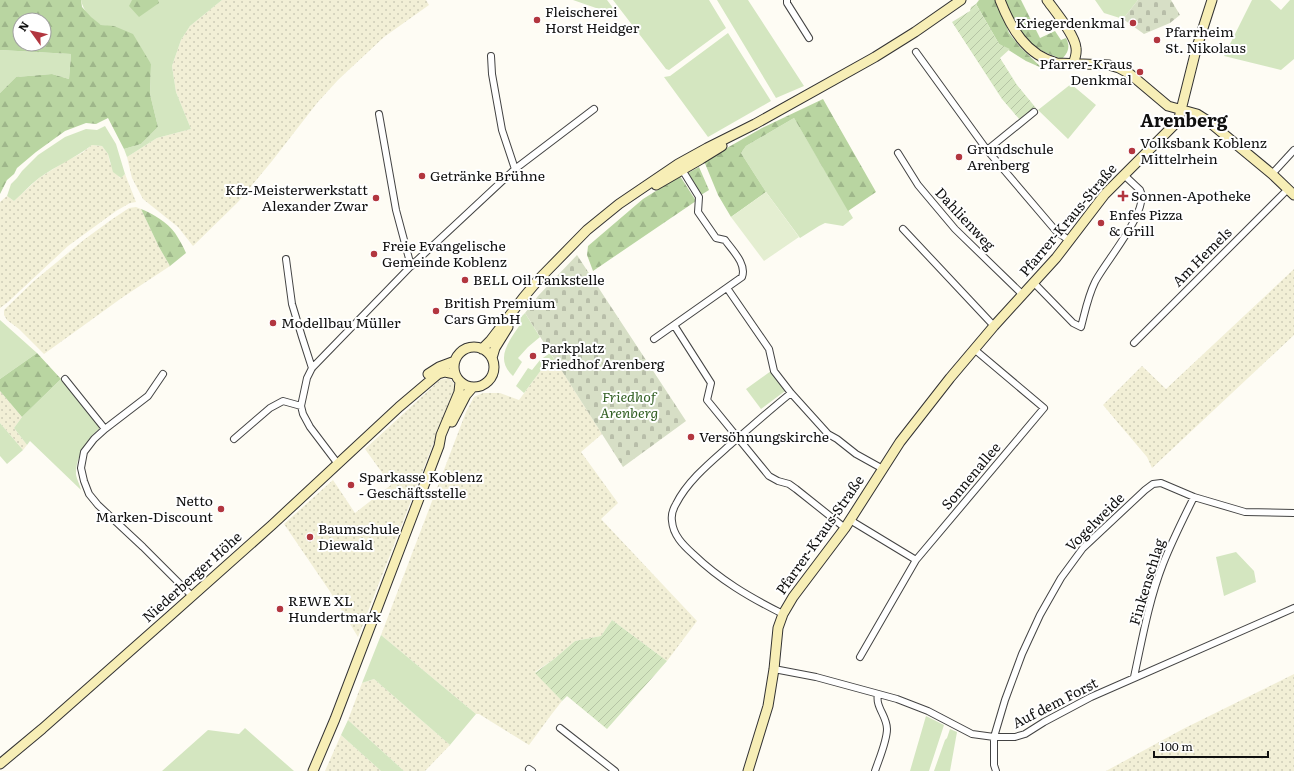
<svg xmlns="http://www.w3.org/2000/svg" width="1294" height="771" viewBox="0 0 1294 771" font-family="Literata,serif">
<defs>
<pattern id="farmland-dots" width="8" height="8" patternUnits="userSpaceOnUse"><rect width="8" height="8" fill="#f2efd6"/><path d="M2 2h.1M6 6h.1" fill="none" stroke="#ceccb7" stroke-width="1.8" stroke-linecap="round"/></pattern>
<pattern id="forest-firs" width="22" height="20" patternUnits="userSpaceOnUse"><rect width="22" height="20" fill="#b9d5a1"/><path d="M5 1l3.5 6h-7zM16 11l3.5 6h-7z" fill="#9eb68a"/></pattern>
<pattern id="cemetery-stones" width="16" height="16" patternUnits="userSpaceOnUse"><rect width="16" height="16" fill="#d7dfc6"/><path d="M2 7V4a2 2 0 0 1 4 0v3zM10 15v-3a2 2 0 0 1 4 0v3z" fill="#b8bea9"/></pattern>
<pattern id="garden-furrows" width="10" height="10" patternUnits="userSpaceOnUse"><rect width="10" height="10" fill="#d4e6c0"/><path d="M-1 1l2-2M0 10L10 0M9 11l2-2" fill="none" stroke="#b5c4a4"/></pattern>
</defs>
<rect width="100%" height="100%" fill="#fefcf4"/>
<path fill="url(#farmland-dots)" d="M222 0H426L429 5 384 37 338 80 317 103 272 161 238 202 193 246 178 227 143 199 132 178 127 157 157 138 191 129 176 92 172 66 181 40 190 26Z
M92 145 102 146 108 154 110 163 120 178 125 174 136 202 130 203 116 211 68 246 8 302 0 308V202L7 196 14 201 39 178 66 161 82 153Z
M136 207 141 209 159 247 170 266 123 297 44 354 19 329 7 320 4 315V310L34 281 85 239 111 220 129 208Z
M1294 269V335L1152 468 1147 457 1103 405 1142 366 1166 389Z
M560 368 602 434 581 452 618 503 601 519 697 621 667 661 612 620 601 636 575 641 554 659 535 672 562 701 551 715 529 745 479 714H476L381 635 466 412 474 397 483 393H500L519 400 542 369Z
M448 378 453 382 455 388 358 637 329 590 284 524 333 480 355 513 391 485 365 449 440 380Z
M0 391 22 417 14 428 27 445 23 450 0 423Z
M1294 674V771H1106L1183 729Z
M374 679 450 745 425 771H404L348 720 362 683Z
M341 735 381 771H325Z"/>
<path fill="#d4e6c0" d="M81 0H222L190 26 181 40 172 66 176 92 191 129 157 138 127 157 124 149 141 144 158 127 150 94 151 64 114 26C110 26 104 26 101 25 91 21 83 10 81 0Z
M573 0H607L619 16Z
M613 0H709L726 28 669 70 666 69Z
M717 0H748L804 86 776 98Z
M1095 0H1138L1123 19 1104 13Z
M1252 0H1270L1281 10 1290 0H1294V59L1281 70 1224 56Z
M728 33 771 101 708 137 664 77 670 76Z
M0 50 71 54 69 79 52 74 16 77 0 93Z
M1071 84 1096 105 1068 139 1038 110Z
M794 118 853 218 843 226 825 223 819 226 800 238 766 192 741 153 746 146Z
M105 126 116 144 125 174 121 178 113 172 108 154 102 146 92 145C75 158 56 166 39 178 30 185 22 194 14 201L7 196 11 184 17 178 22 171 38 155 65 137 86 129 97 130Z
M525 313 540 337 528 347 518 358 522 362 513 376C493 358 511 339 521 323L519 319Z
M0 320 37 353 0 379Z
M550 353 560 368 542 369 524 393 516 386 528 368 532 370 540 360Z
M771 371 785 391 761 409 746 389Z
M61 379 99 425V429C87 438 75 459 76 475 77 480 80 485 81 490L30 441 27 445 14 428 22 417Z
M0 423 23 450 7 464 0 456Z
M1236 552 1254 571 1256 582 1224 596 1216 557Z
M381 635 476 714 450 745 374 679 362 683Z
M926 716 944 725 929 771H910Z
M348 720 404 771H381L341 735Z
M245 728 294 771H162L208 730 239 734Z
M950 729 957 732 950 771H934L945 740 947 738Z"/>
<path fill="url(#forest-firs)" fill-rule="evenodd" d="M0 0H81L82 7 91 17 101 25 114 26 133 34 151 64 150 94 158 127 141 144 124 149 108 118 96 124 86 123 65 131 36 152 17 168 14 174 7 180 0 194V93L16 77 52 74 69 79 71 54 0 50ZM20 20H44V44H20Z
M132 0H158L159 3 139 17 129 6Z
M979 0H997L1009 33 1020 47 1042 68 1026 61 999 44 976 4Z
M1005 0H1021L1040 38 1055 31 1061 40 1066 38C1070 46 1069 51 1063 58H1059C1053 55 1045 53 1039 49 1021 38 1013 18 1005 0Z
M823 99 876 192 848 211 794 118 746 146 741 153 766 192 731 217 718 195 704 161 762 128Z
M699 167 709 190 701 195 689 177 688 173Z
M680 176 696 201 593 271 587 255 588 246 643 199Z
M141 209C152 213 168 223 175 233 179 239 183 246 186 253L170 266 159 247Z
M37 353 61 379 22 417 0 391V379Z"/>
<path fill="url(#cemetery-stones)" d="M1138 0H1171L1180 15 1170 23 1144 34 1123 19Z
M577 255 686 421 623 467 525 313 538 296Z"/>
<path fill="url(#garden-furrows)" d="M976 4 999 44 1010 49 1000 58 1017 85 1036 108 1020 120 1002 99 952 22 970 11 971 7Z
M612 620 667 661 607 729 567 696 562 701 535 673 554 659 575 641 601 636Z"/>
<path fill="#e4eed1" d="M766 192 799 237 764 261 731 217Z"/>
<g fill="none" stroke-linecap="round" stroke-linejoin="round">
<defs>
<path id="street" d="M787 0V3L809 38
M916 52 987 150 1056 231 1070 241
M491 56 492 74 502 130 515 169
M379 114 396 210 411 266
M987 150 1034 112
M898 153 918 185 955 229 1023 295
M1272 174 1294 150
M903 229 994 326
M286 259 292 304 302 337 312 368
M1034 283 1073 323 1081 327C1085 312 1088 296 1095 282 1104 263 1151 210 1140 190L1124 175
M727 288 769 349 774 371 791 393 828 434 837 439 856 454 883 469
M674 325 711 383 707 400 769 476 778 481 789 484 796 489 845 528
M654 339 742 277C747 264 732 250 725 240L716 238 698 212 699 197 681 168
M1134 343 1288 189
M163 374 148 396 105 429 94 439 84 452 81 468 84 481 89 494 98 505 143 547 192 596
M65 379 105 429
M234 439 270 408 283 401 301 406
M338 464 310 427 303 414 301 406 307 378 312 368 411 266 515 169 594 109
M850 520 916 560 860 657
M916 560 1044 408 974 349
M783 614C749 597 720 580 693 554 683 545 673 535 672 521 671 515 673 509 676 504 688 480 712 461 731 444 751 427 771 409 791 393
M774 669 816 677 897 699 928 711 972 734 994 737H1015L1025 734 1044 722 1091 697 1294 608
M1134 677C1142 640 1149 600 1163 564 1172 541 1183 519 1194 497
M560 728 615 771
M529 769 532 771
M875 771C879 759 887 741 887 729 887 716 875 707 878 694
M996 771 994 765V737L1005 700 1022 654 1040 615 1061 578 1083 548 1145 490 1153 484 1161 483 1194 497 1245 512 1294 513"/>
<path id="secondary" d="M1000 0C1011 28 1026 55 1057 63L1109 65 1119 68 1130 74 1168 106 1197 114 1208 121 1272 174 1294 195
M1047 0C1055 11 1075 35 1076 48 1077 54 1075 59 1073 64
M656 185 701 159 722 146
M454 367a20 20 0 1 1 40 0a20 20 0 1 1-40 0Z
M482 349 490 341 523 298 539 279 587 230 619 204 678 164 707 148 755 124 875 57 915 32 961 0
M492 358 495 348 508 327
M428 374 439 367 455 361
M452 422 466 395 473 387
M0 764 42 729 171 615 272 525 399 407 438 374 445 372 455 374
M313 771 335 719 439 446 441 435 459 392 460 382
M748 771 768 706 774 669 778 628 783 614 793 597 845 528 900 442 950 378 994 326 1056 258 1105 194 1174 125 1179 118 1196 50 1212 0"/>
</defs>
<use href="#street" stroke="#434343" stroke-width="8"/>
<use href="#secondary" stroke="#323232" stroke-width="11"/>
<use href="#street" stroke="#fff" stroke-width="6"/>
<use href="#secondary" stroke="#f7eeb6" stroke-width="9"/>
</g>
<g fill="#b2363f" stroke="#fff" stroke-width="1.5">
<circle cx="537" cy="20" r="4"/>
<circle cx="1133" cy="23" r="4"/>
<circle cx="1157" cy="40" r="4"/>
<circle cx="1140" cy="72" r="4"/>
<circle cx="1132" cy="151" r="4"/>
<circle cx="959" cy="157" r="4"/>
<circle cx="422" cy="176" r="4"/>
<path d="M1121 190h4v4h4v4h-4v4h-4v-4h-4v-4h4z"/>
<circle cx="376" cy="198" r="4"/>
<circle cx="1101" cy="223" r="4"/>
<circle cx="374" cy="254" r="4"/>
<circle cx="465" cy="280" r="4"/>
<circle cx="436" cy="311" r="4"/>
<circle cx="273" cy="323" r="4"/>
<circle cx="533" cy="356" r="4"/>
<circle cx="691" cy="437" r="4"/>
<circle cx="351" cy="485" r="4"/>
<circle cx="221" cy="509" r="4"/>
<circle cx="310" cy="537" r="4"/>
<circle cx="280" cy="609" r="4"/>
</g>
<g text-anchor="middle" stroke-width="4" stroke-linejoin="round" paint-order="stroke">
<g font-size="14" fill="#101010" stroke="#fff" text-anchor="start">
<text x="545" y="17">Fleischerei<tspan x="545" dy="16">Horst Heidger</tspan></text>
<text x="1125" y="28" text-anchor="end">Kriegerdenkmal</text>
<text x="1165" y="37">Pfarrheim<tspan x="1165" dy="16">St. Nikolaus</tspan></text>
<text x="1132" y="69" text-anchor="end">Pfarrer-Kraus<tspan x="1132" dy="16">Denkmal</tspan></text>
<text x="1140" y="148">Volksbank Koblenz<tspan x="1140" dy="16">Mittelrhein</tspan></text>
<text x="967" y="154">Grundschule<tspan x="967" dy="16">Arenberg</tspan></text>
<text x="430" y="181">Getränke Brühne</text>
<text x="368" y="195" text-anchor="end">Kfz-Meisterwerkstatt<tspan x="368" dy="16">Alexander Zwar</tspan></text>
<text x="1131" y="201">Sonnen-Apotheke</text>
<text x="1109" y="220">Enfes Pizza<tspan x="1109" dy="16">&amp; Grill</tspan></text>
<text x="382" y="251">Freie Evangelische<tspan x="382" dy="16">Gemeinde Koblenz</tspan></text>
<text x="473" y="285">BELL Oil Tankstelle</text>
<text x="444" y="308">British Premium<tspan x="444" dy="16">Cars GmbH</tspan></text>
<text x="281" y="328">Modellbau Müller</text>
<text x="541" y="353">Parkplatz<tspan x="541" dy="16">Friedhof Arenberg</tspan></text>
<text x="699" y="442">Versöhnungskirche</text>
<text x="359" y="482">Sparkasse Koblenz<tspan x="359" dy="16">- Geschäftsstelle</tspan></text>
<text x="213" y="506" text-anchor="end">Netto<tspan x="213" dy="16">Marken-Discount</tspan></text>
<text x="318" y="534">Baumschule<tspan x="318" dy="16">Diewald</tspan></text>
<text x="288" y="606">REWE XL<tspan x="288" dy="16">Hundertmark</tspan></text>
</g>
<g font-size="14" fill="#101010" stroke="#fff">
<text transform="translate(965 219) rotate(47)" y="5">Dahlienweg</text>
<text transform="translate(1068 220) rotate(-50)" y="5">Pfarrer-Kraus-Straße</text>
<text transform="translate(1202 257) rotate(-45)" y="5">Am Hemels</text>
<text transform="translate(971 476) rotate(-50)" y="5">Sonnenallee</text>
<text transform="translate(1095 522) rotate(-45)" y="5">Vogelweide</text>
<text transform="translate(820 535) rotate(-55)" y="5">Pfarrer-Kraus-Straße</text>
<text transform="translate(192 577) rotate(-42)" y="5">Niederberger Höhe</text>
<text transform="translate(1147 582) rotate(-73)" y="5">Finkenschlag</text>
<text transform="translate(1055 703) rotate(-27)" y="5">Auf dem Forst</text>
</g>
<g font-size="14" font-style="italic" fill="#346126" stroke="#fff">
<text x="629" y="402">Friedhof<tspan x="629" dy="16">Arenberg</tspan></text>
</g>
<g font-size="18" font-weight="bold" fill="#101010" stroke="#fff">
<text x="1184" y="127">Arenberg</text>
</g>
</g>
<g transform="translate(32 32) rotate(303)"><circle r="19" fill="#ffffff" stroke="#9f9f9f"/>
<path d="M0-3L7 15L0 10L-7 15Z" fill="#b2363f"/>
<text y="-6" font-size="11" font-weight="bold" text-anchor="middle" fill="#101010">N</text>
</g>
<path d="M1154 751v6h114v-6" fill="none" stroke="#101010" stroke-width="2"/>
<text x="1160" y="751" font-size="12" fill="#101010" stroke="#ffffff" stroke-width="3" paint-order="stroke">100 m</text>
</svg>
